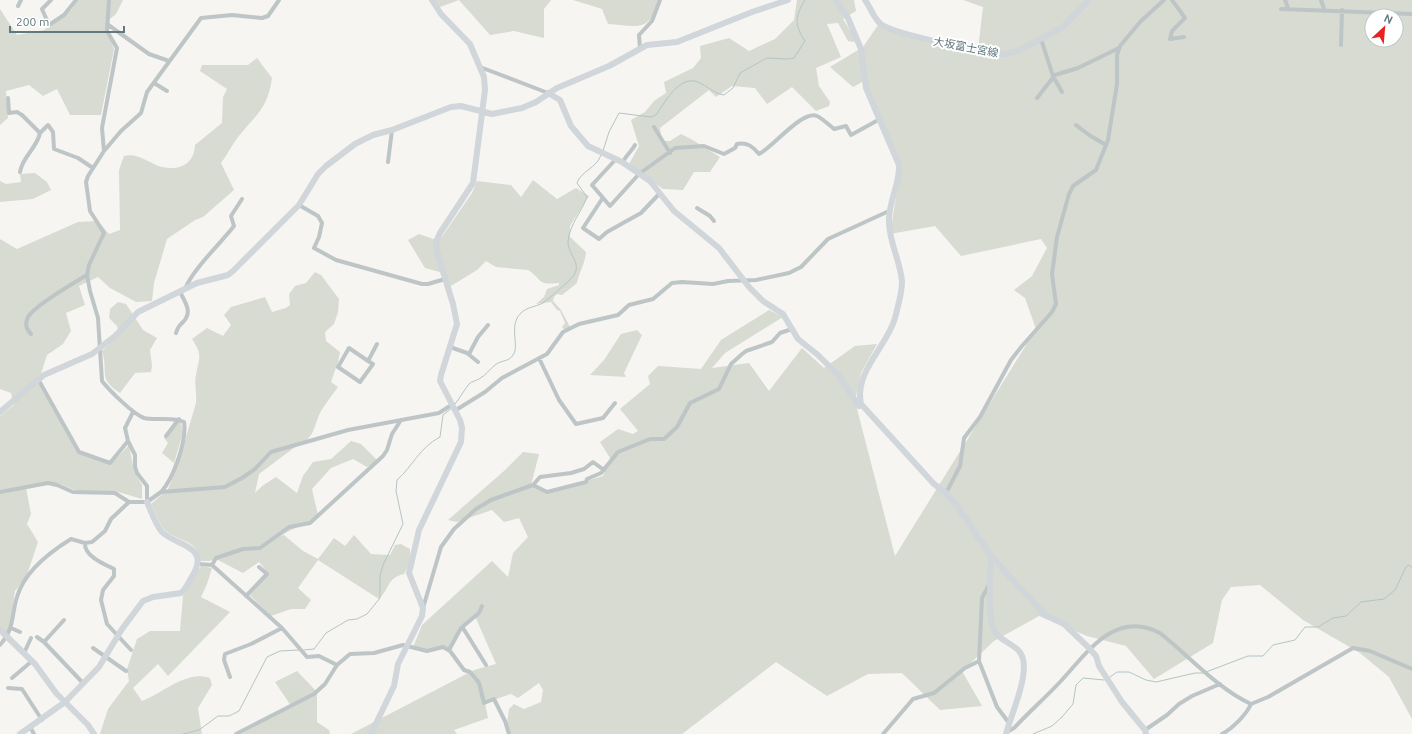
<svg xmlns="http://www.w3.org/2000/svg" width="1412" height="734" viewBox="0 0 1412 734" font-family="Ubuntu,'Noto Sans JP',sans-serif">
<rect width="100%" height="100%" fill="#f6f5f2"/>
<path fill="#d7dbd1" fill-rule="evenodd" d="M77 0H123L116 14 105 23 114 49 101 115H70L57 89 43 96 29 85 6 91 8 118 0 125V9L17 35 44 30 72 9Z
M435 0H551L544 9V38L514 31 490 35 459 0 440 7Z
M573 0H660C649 33 638 26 608 24L602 9Z
M797 0H854L856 11 843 19 854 37V42L848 41 838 23 827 24 841 57 816 68 819 86 830 102 829 106 816 111 792 87 767 104 755 88 732 86 716 97 709 90 660 128 662 141H670L681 134 691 139 720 157 710 172H694L683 190 663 189 629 164 639 146 631 120 645 112 654 101 666 93 664 82 693 68 701 58 700 46 729 38 749 51 775 39 794 20Z
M963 0H1412V719L1389 677 1360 653 1303 620 1260 585 1231 587 1222 600 1213 643 1154 679 1126 646 1087 636 1039 616 994 641 962 671 982 706 940 710 902 673 868 674 827 696 776 662 682 734H510L507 723 509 709 514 704 524 709 541 702 543 690 539 683 518 698 511 694 485 703 488 718 454 730 457 734H351L474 670 496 664 475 616 462 627 449 649 438 648 427 651 413 647 422 625 492 561 508 577 513 553 528 537 519 518 504 522 492 510 457 522 448 520 504 471 523 452 539 454 531 485 550 492 603 476 610 458 600 442 618 429 633 434 638 431 620 409 650 384 648 376 658 366 701 369 721 340 769 310 783 317 725 353 712 368 749 363 769 391 802 348 824 368 855 346 877 344 861 373 855 401 895 556 1036 329 1025 298 1014 290 1032 276 1047 248 1041 239 961 256 935 226 890 234 900 173 864 81 853 87 830 67 863 47 878 25 978 49 983 7ZM1372 16H1396V40H1372Z
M257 58 272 78C268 108 256 115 238 137 232 145 227 155 221 163L234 190 203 217 195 220 167 239 154 283 152 301 136 302 110 288 98 277 79 286 85 305 66 313 71 331 63 344 47 355 38 383 78 453 110 465 129 445 134 471 142 485V499L115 491H77L60 484 29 486 0 491V416L14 405 11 393 0 389V239L17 249 78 222 98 221 109 234 120 230 119 170 124 156C138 152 148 163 162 167 180 171 194 164 195 145L222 123 223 97 227 89 200 71 202 65H248Z
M35 173 47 182 51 190 33 199 0 202V181L6 184 21 182 20 174Z
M533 180 557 199 576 188 589 196 570 226V237L586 252C585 264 579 272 577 283L562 295 557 294 554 297 553 301 561 310 570 327 565 330 562 327 565 323 560 311 557 310 551 302 536 304 544 297 547 289 559 285V283C535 285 544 280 528 270L496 267 486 261 477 270 451 286 443 273 425 268 408 240 419 234 439 241 472 193 477 181 511 185 521 197Z
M315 272 321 275 339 299 338 312 334 324 325 332 326 341 340 352 338 362 331 382 338 387C332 395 326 403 321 411 314 424 315 439 299 444L259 474 255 493 262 486 276 477 297 493 303 476 313 462 331 459 351 441 361 444 378 461 367 467 353 459 331 468 312 489 318 515C307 526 293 527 281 536L284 535 303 551 318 559 334 538 345 546 354 535 371 554 390 555 395 545 401 544 410 549V562L404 574C387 578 390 588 379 599L318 560 298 588 311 600 305 609H291L271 616 250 595 268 573 259 562 243 573 216 559 209 561H200C198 540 181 542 167 532 160 527 155 512 151 504L168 489 177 468 196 403C197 394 194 384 196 375 199 357 203 356 192 339L207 328 223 336 231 325 224 315 231 307 265 297 272 312 286 308 290 305 289 294 295 286 306 283Z
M118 302 126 304 143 330 157 338 150 350 152 366 151 372 135 373 120 393C97 378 109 373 102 351L119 334 117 326 109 318 110 309Z
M637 330 642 335 624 373 626 377 590 375 604 360 621 334Z
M176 422H181L183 433 174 463 162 453 168 443 164 438Z
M26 488 31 514 27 524 38 542 27 575 15 591 11 622 7 633 0 628V493Z
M201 566 212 568 207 584 201 597 230 612 168 676 158 664 133 688 142 701C164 693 186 670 210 678L212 685 198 708 202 734H100L108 709 129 681 127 669 137 639 150 631H180L183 596Z
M297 671 317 692V722L329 730 330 734H241L291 706 275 682Z"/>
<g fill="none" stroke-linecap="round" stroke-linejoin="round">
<path stroke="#b3c5c5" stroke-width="1" d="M603 151 609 132 619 113 651 117 656 115C666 101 681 71 702 84 709 88 716 94 724 95L733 88 740 73 767 58 788 59 794 58 805 41C794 25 795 16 805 0
M455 404C460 398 464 390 469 384 472 381 476 381 479 379 486 375 490 369 495 365 501 360 509 362 513 355 520 346 508 325 521 313 527 307 535 307 543 303 547 300 572 279 574 275 582 263 567 253 568 241 570 224 581 213 587 197L577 183C581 171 597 168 601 155
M304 650 314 649 326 633 348 620 357 619 367 614 380 598V576L383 565 403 524 396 491 397 480C413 466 419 448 440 437L443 415 452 408
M1206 672 1248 656H1263L1273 645 1295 640 1305 627H1318L1333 618 1346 616 1361 602 1384 599 1395 590 1406 567 1409 565 1412 568
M1110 677 1117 672H1129L1146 680 1156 682 1195 673H1203
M183 734 199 730 218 716H229L239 711 267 657 280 651 299 650
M1033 734 1052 726 1062 717 1073 704 1076 685 1083 678 1104 680"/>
<path stroke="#bec5c7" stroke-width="4" d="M51 0 42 9 49 25 64 15 76 0
M1172 0 1185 18 1172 31 1170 39 1184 37
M1285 0 1288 8
M1321 0 1324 9
M18 6 21 0
M1281 9 1412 14
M107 24 149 54 169 61
M1041 39 1053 76 1062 92
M1341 45 1342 10
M640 48 639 35 652 21 660 0
M480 67 548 93
M154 83 167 91
M8 98 9 113 17 112 22 115 40 133 48 125 53 132 54 149 78 158 93 168
M1037 98 1055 75 1078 68 1119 48
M1076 125 1089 135 1106 145
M654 127 670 153
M104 151 102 128 117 48 107 31 109 0
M616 159 592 185 610 206 639 174 675 148 704 146 724 154 735 148 737 144C748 142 753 147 759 154 773 147 802 110 817 116 823 119 829 125 834 129L846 126 851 135 880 119
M388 162 392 130
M623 162C626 155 632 151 635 145
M20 172C22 157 37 148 40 133
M602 199 583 228 599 239 607 232 641 213 660 193
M299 205 318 216 322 223 319 237 314 248 336 260 422 284H428L445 279
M697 208 710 216 714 221
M185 289C193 269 220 244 234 226L231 216 242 199
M176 333C178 327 179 326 183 322 193 312 185 302 180 292
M31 334C26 329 25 323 28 317 35 305 74 283 87 275
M450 347 467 353 478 362
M469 354 478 337 488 325
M539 358 559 400 576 424 603 418 615 403
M368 361 373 364 360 382 338 367 349 348 368 361 377 344
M38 379 79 452 110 463 128 441 125 428 133 412
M456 410 485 392 502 378 547 354 563 332 579 324 618 315 629 305 653 299 672 283 682 282 713 284 728 281 756 280 789 273 801 267 828 239 889 211
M166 436 179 419
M128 441 135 455V467L137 473 147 486V502
M533 485 547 492 586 482 587 479 601 473 618 452 650 439H664L677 427 690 403 719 389 731 364 741 355 746 351 772 342 780 333 792 329
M0 492 48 483 57 485 73 492 115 493 129 502H147L161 492 225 487 242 478 255 469 271 452 348 430 439 413 453 404
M161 492C174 478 187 440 184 422 173 416 156 421 144 418 133 414 109 390 102 381L98 318 90 291 87 275 89 265 104 233 90 211 86 182 88 176 104 151 121 131 141 113 147 92 201 18 232 15 262 18 268 16 279 0
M946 493 960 466 964 438 980 417 1011 360 1022 346 1052 312 1056 304 1052 274 1057 237 1069 194 1073 186 1096 170 1108 140 1117 84V55L1120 46 1141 21 1164 0
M85 543C84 556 104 564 114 569V576L103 590 101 600 107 624 131 650
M198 564 212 565 282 628 307 657 319 656 337 665
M212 565 216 558 243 549 260 548 289 527 310 523 383 456 387 450 392 434 401 420
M990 583 982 598 979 661 997 707 1009 723
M246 596 267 574 259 567
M423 608 441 547 454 529 476 509 491 500 533 485 540 477 571 473 584 469 593 462 604 470
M64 620 44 642 83 683
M11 628 20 632
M461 628 479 613 482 606
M37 637 44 642
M0 645C15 628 11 616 17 597 24 572 50 552 71 539L85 543 92 542 105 531 111 519 129 502
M93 648 126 671
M449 650 461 628H463L486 665
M24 653 31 638
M230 677 224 660 225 654 251 644 282 628
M12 678 32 661
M8 688 22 689 42 720
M30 727 34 734
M1145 730 1167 715 1179 704 1192 696 1220 684
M1007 732 1014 728C1029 712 1045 698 1060 682 1087 653 1115 609 1160 633 1189 656 1218 689 1251 704
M236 734 314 694 325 684 337 665 350 654 374 653 403 645 427 651 443 647 450 651 464 670 470 672 476 679 479 683 484 703 494 699 505 721 509 734
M883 734 913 699 934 693 965 668 979 661
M1222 734C1233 728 1246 715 1251 704L1268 697 1353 648 1370 651 1412 669"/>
<path stroke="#d0d6d9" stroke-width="6" d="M836 0 848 18 861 49 866 88 899 165C900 185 888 202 889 222 889 242 901 263 902 282 902 293 898 306 895 318 887 347 854 371 861 404
M865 0C871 8 874 20 882 25 895 34 987 54 1005 54L1018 51 1063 27 1089 0
M548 93 560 100 571 126 588 146 622 162 650 181 674 211 719 248 749 287 763 301 783 314 798 339 818 355 839 376 859 406 861 404 934 484 946 493 958 507 991 556 1045 615 1064 624 1089 648 1096 656 1099 666 1122 702 1145 730 1146 734
M0 412 44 375 92 354 115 336 138 312 197 283 228 275 234 270 299 205 318 174 326 166 355 144 373 135 392 130 451 107 461 106 492 114 522 108 536 102 557 88 609 66 647 45 677 42 752 12 788 0
M991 556C991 573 987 620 995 632 1002 643 1020 645 1023 659 1028 678 1011 715 1006 734
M0 630 35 664 56 693 88 725 94 734
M20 734 65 702 99 667 122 629 143 601 153 597 181 593C186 589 189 581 193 575 210 545 176 546 162 532 155 524 151 511 147 502
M371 734 394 686 398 664 422 616 423 608 409 573 419 530 461 442 462 428 460 420 440 381 441 375 457 324 453 304 437 252 436 242 440 233 473 183 485 90 484 77 470 44 441 14 432 0"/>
</g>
<g text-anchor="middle" stroke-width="4" stroke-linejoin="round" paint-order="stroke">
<g font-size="11" fill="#60787e" stroke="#fff">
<text transform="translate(966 47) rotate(11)" y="4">大坂富士宮線</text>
</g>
</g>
<g transform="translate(1384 28) rotate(26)"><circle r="19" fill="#ffffff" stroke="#bfc9cb"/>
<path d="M0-3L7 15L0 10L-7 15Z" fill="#e72321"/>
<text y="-6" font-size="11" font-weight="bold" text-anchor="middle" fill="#60787e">N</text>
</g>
<path d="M10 26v6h114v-6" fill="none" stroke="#60787e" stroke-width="2"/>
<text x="16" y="26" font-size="12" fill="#60787e" stroke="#ffffff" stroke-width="3" paint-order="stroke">200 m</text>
</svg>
